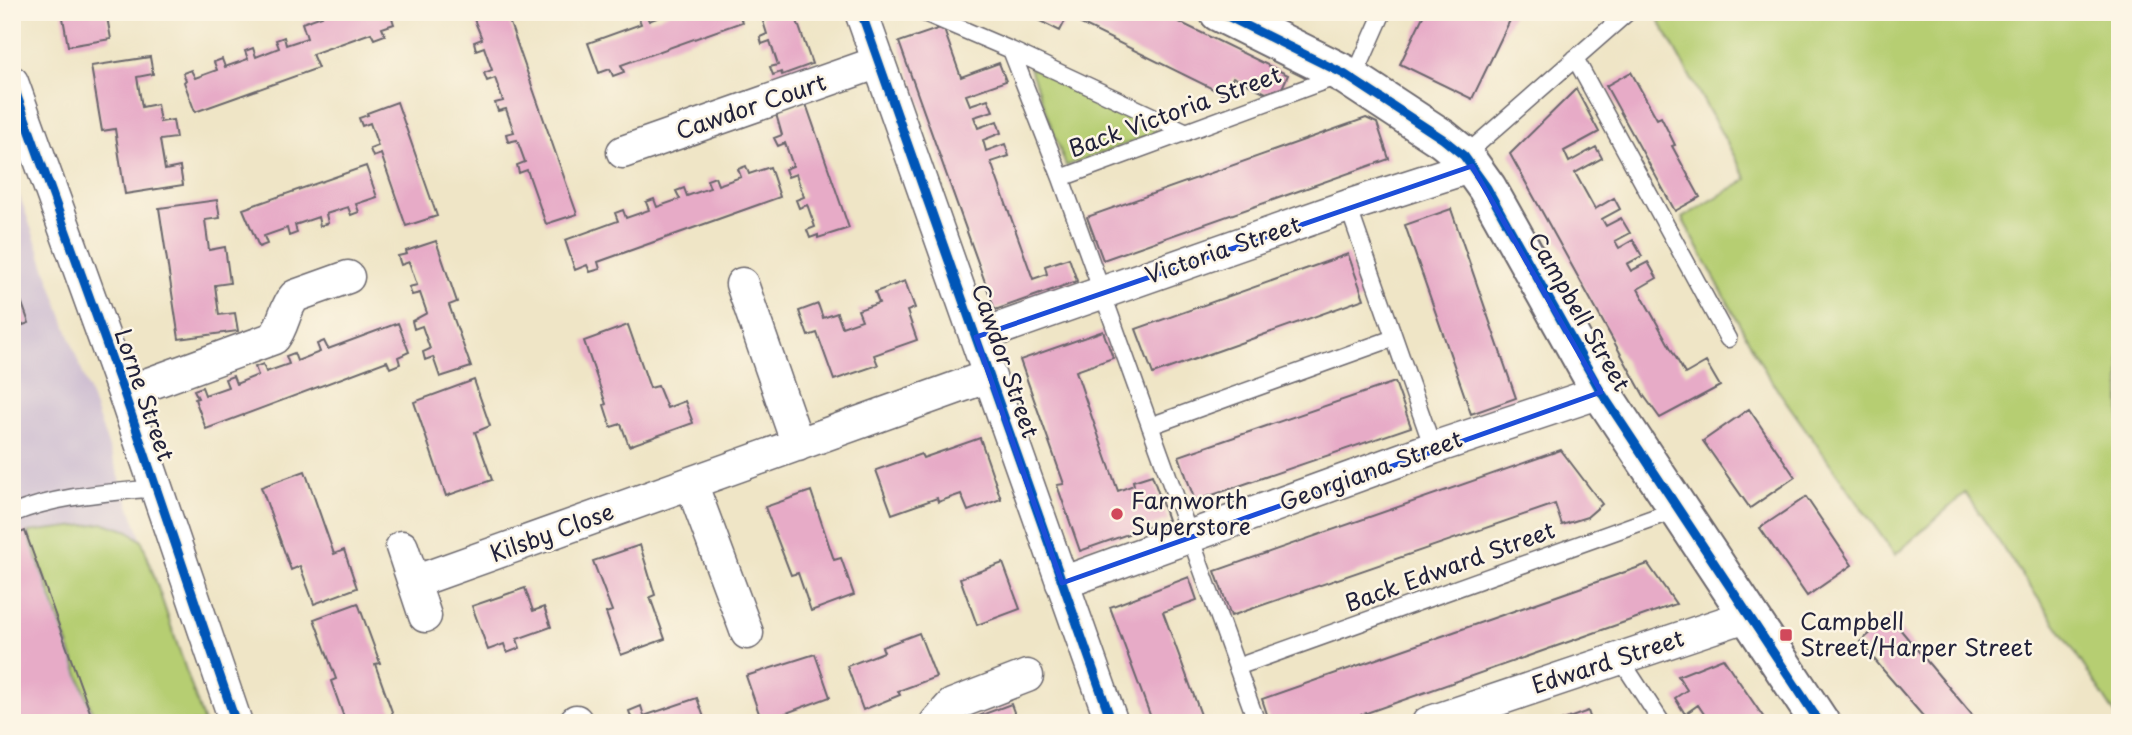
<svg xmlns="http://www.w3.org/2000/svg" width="2132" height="735" viewBox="0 0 2132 735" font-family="'Playpen Sans',sans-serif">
<rect width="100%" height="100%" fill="#fcf5e5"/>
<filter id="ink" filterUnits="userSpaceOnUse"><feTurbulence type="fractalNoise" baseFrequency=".0143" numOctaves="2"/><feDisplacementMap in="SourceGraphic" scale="14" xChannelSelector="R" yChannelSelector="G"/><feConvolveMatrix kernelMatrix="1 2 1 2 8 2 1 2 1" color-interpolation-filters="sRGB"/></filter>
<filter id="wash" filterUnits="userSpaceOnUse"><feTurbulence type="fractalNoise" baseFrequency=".00686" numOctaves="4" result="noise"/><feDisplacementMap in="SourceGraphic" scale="28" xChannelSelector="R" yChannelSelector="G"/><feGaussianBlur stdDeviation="1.57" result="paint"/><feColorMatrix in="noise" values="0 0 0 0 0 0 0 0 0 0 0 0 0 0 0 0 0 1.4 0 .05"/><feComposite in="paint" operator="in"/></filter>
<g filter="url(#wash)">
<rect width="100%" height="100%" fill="#efe5c6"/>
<path fill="#cebed1" d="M12 174 142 541 129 531 28 532 96 723H12Z"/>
<path fill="#b6ce72" stroke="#6c7856" stroke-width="2" d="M1654 12H2120V722L2067 640 1965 493 1895 555 1768 376 1682 218 1747 179Z
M1029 66 1159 132 1066 166Z
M104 523 129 531 142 541 204 723H96L28 532Z"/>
<g id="blocks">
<path fill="#e7abc7" d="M62 12H122L123 15 107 17 111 39 68 46Z
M320 12H390L394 24 382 28 385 35 374 39 371 33 312 54 318 68 195 112 184 82 186 80 183 73 191 70 195 78 217 70 214 62 222 59 225 67 248 59 245 51 253 48 256 57 279 48 276 40 284 37 286 45 307 38 302 23 322 16Z
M493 12H506L577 214 546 224 527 170 519 173 517 165 525 162 517 140 508 142 506 134 514 132 506 109 498 111 495 103 503 101 495 78 487 81 484 73 492 70 485 50 484 47 476 50 474 42 482 39 474 19Z
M672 12H738L742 22 621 65 624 72 613 76 610 69 599 73 588 43 641 24 638 16 646 14 649 21Z
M760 12H794L812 64 782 75 781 72 773 75 770 67 778 65 770 41 762 44 760 37 767 34Z
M1042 12H1159L1288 75 1282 88 1266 93 1233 77 1225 95 1067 17 1060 31 1038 20Z
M1425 12H1514L1472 99 1400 64Z
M943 27 961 77 999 63 1006 81 966 95 970 105 988 99 993 111 974 117 978 128 997 121 1001 133 983 140 986 151 1005 144 1009 156 991 162 1033 279 1047 274 1045 266 1069 258 1077 281 995 310 899 42Z
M150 57 153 74 137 77 142 107 157 104 160 122 173 120 176 138 160 140 165 170 180 167 183 185 125 194 115 129 102 131 91 66Z
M1631 72 1657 119 1661 117 1675 145 1672 146 1700 197 1675 211 1606 86Z
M1576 89 1599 132 1564 151 1569 162 1596 147 1602 158 1575 173 1595 209 1614 198 1620 209 1602 219 1606 226 1621 218 1630 233 1615 241 1619 248 1633 240 1642 256 1627 264 1631 271 1648 262 1657 278 1638 289 1685 374 1706 362 1720 386 1660 418 1644 396 1510 154Z
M397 102 437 216 406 226 381 154 373 157 370 149 378 146 370 123 362 126 359 118 368 115 367 113Z
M806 104 849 228 818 238V235L810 238 807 230 815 227 808 207 807 205 799 208 796 200 804 197 796 174 788 177 785 169 793 166 785 143 778 146 774 138 782 135 776 114Z
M1366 118 1377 123 1389 159 1103 260 1087 217Z
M366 166 377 197 356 204 359 212 351 215 348 207 326 214 328 223 320 226 318 217 295 225 297 233 289 236 287 228 264 236 267 244 259 247 243 209Z
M746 166 749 174 770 167 780 197 598 262 600 269 590 272 587 265 575 270 565 240 618 221 615 213 623 210 626 218 649 210 646 202 654 199 657 207 680 199 676 191 684 188 687 196 710 188 707 180 715 177 718 185 741 177 738 169Z
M217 200 220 218 205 220 209 250 225 247 230 283 215 285 219 315 235 313 238 331 179 339 159 208Z
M1451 209 1516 398 1471 414 1405 225Z
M436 241 457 302 449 305 471 367 440 377 433 357 425 360 423 352 430 349 422 326 414 329 412 321 427 313 420 293 412 295 409 287 417 285 409 262 401 265 398 256 407 254 406 251Z
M1348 254 1364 299 1153 374 1136 329Z
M12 275 29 323 12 329Z
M905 281 915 308 907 311 917 340 874 355 878 365 834 380 817 333 808 336 799 311 818 304 823 318 837 313 842 327 862 320 858 310 879 303 875 292Z
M398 323 409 352 398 357 400 364 390 368 387 361 206 429 195 399 198 398 194 390 202 387 205 395 228 387 225 379 233 376 236 384 258 375 255 367 263 364 266 372 289 364 286 356 294 353 297 361 320 352 317 344 324 341 328 349Z
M628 325 650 388 658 386 667 408 685 401 693 423 629 446 621 424 611 427 604 405 606 404 584 341Z
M1103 331 1113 358 1076 371 1084 395 1118 491 1134 485 1133 481 1152 475 1168 520 1080 551 1057 485 1064 484 1020 360Z
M474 380 490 426 475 432 492 480 446 496 414 402Z
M1395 382 1411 427 1195 501 1179 456Z
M1749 409 1795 477 1750 508 1703 441Z
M980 438 1001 499 968 511 961 494 938 502 937 498 892 514 876 470 921 454 923 458Z
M1561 450 1602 504 1587 517 1562 525 1555 504 1231 616 1215 571Z
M305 471 334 554 344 550 357 588 314 604 300 566 291 570 261 487Z
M811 491 834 560 841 558 854 595 811 611 798 573 791 575 765 507Z
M1806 497 1852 565 1807 596 1760 528Z
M25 531 94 723H12V536Z
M640 545 655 595 650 597 665 639 621 655 606 613 612 611 593 561Z
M1003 563 1020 609 977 625 960 578Z
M1648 564 1676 604 1338 723H1270L1262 699Z
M1189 577 1197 600 1163 612 1204 723H1153L1110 607Z
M525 588 533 611 544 607 551 627 517 639 520 648 507 653 504 644 488 650 472 606Z
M358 603 380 663 375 664 396 723H346L331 681 336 679 314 619Z
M1890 617 1914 646 1979 723H1929L1884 671 1860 642Z
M919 633 936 677 898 691 900 695 863 710 847 666 884 652 882 647Z
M815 654 830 697 762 722 746 676Z
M1723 658 1764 718 1767 723H1710L1698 705 1685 714 1675 698 1687 690 1678 676Z
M697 698 706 723H633L629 711 641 706 644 716Z
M1011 704 1018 723H969L968 720Z
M1588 711 1592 723H1558V722Z"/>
</g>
</g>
<g filter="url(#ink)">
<use href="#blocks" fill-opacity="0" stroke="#6a666c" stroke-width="2"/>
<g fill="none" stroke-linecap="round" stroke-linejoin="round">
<defs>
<path id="lane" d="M922 12 1011 50 1187 132
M1011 50 1061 178 1257 723
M1575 58 1728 339
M1353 80 1383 12
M1464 156 1628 12
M1061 178 1338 76
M1348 206 1433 448
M1150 426 1394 338
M12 514C58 495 107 493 156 488
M1619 657 1662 723
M1237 667 1678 509"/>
<path id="street" d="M861 12 1112 723
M12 82 124 393 236 723
M623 152 879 62
M742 284 798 445
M976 337 1348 206 1472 166
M124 393 274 338C284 325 284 308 295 296L348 277
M691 483 747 633
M402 547 425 616
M414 582 989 376
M1062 583 1433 448 1601 392
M576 721V723
M936 723 952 705 1027 676
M1428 723 1749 615"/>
<path id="secondary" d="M1219 12 1344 74 1443 139 1464 156 1487 188 1601 392 1820 723"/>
</defs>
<use href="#lane" stroke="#6a666c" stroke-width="19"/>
<use href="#street" stroke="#6a666c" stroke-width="35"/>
<use href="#secondary" stroke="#6a666c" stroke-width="42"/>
<use href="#lane" stroke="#fff" stroke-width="16"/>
<use href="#street" stroke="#fff" stroke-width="32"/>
<use href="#secondary" stroke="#fff" stroke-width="38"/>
<defs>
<path id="cycleway" d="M861 12 1112 723
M1219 12 1344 74 1443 139 1464 156 1487 188 1601 392 1820 723
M12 82 124 393 236 723"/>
</defs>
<use href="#cycleway" stroke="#fcf5e5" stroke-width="13"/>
<use href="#cycleway" stroke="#0057b8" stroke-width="9"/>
</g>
</g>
<path fill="none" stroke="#1d4ed8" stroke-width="5" stroke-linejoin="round" d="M1472 166 1601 392 1062 583 976 337Z"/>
<g fill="#d1495b" stroke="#fcf5e5" stroke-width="2.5">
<circle cx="1117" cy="514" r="7"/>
<rect x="1779" y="628" width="14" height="14" rx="3.5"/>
</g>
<g text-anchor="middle" stroke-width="5" stroke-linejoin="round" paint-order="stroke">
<g font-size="23" fill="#22223b" stroke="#fcf5e5">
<text transform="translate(751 107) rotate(-19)" y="8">Cawdor Court</text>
<text transform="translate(1175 112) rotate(-20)" y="8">Back Victoria Street</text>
<text transform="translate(1223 250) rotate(-19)" y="8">Victoria Street</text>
<text transform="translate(1579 312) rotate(60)" y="8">Campbell Street</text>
<text transform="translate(1005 361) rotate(71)" y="8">Cawdor Street</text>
<text transform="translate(144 395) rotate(71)" y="8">Lorne Street</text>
<text transform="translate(1371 471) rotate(-20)" y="8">Georgiana Street</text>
<text transform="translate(552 533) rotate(-20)" y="8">Kilsby Close</text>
<text transform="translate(1450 567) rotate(-20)" y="8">Back Edward Street</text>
<text transform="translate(1608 662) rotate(-18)" y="8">Edward Street</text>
</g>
<g font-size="23" fill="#22223b" stroke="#fcf5e5" text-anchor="start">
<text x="1131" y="509">Farnworth<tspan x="1131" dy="26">Superstore</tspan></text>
<text x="1800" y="630">Campbell<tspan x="1800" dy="26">Street/Harper Street</tspan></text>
</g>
</g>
<rect width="2132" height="735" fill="none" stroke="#fcf5e5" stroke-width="42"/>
</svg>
